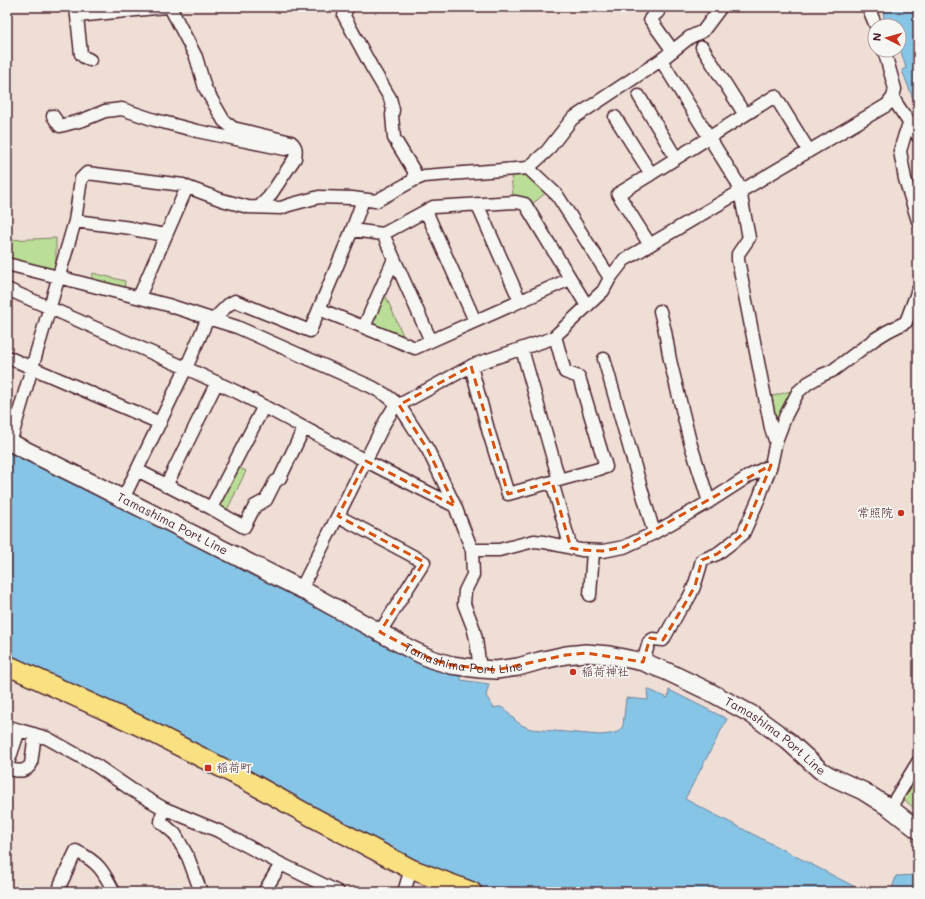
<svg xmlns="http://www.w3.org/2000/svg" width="925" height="899" viewBox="0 0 925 899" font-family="Mali,'Klee One',sans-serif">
<rect width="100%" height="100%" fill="#eeded6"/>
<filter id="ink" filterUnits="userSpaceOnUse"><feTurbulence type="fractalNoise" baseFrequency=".025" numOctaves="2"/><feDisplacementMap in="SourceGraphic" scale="8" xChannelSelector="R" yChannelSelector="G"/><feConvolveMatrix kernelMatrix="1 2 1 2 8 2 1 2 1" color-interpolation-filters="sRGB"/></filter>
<g filter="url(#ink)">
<path fill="#badd97" stroke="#827e61" d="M528 171 548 191 531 205 513 197 511 173Z
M56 238V270L42 268 7 260V240Z
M93 273 125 281 124 291 91 282Z
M383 290 405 340 371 326 370 322Z
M791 391 792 395 783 408 775 425 769 397Z
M238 467 246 471 226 512 217 508Z
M915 774 918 776V811L908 803 902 797Z"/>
<path fill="#86c5e6" stroke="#6e839b" d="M883 7H918V112L902 70 906 68 899 45V26H893L891 18 884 20Z
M7 448 461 672V680L489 684 486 696 494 708C504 704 506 712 512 717 517 723 524 727 531 729L600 735 610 734 618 732 623 726 626 698 648 700 647 689 668 698 669 690 727 719 685 799 702 808 865 892H493L387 848 7 656Z
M918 875V892H891L896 876Z"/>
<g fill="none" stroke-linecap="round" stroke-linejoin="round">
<defs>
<path id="street" d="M76 7 81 54 84 57 90 60
M170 7 196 57 205 88 224 121 233 128 291 142C297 147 296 151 295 158L269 197 259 207
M347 7 344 16 371 66 390 98 393 110 392 115 394 138 414 171V180
M868 7 876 26
M658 12 650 19 673 51
M77 16 165 7
M702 47 745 115
M661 60 737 182 740 191 749 238 738 254V260L748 311 771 428 776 443
M639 96 676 158
M893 97 896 103 918 136
M53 116 60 126 83 120 105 111 122 109 155 120 197 131 285 149
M615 117 651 174 618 194 650 245
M910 123 905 134 900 151 905 179 918 221
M528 168 557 195 610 278
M651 174 775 96 809 151
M477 204 520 301
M426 211 475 321
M75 221 131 228 137 230 166 235
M352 230 363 200
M383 234 431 341
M7 264 168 305 208 318 237 327 372 387 386 395 399 405 428 450 455 506 461 522 472 550 473 575 465 591 464 604 473 627 476 639 480 669
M7 289 186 368 239 393 366 461 455 506
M139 297 187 187 222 200 248 207 281 208 289 205 319 197 352 198 376 201 414 180 424 176 528 168 547 151 572 119 661 60 690 37 703 31 721 7
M319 309 415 348 570 279
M660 311 665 331 670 360 690 442 709 502
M213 320 228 305 235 301 310 331 352 230 383 234 433 207 516 202 525 204 587 306
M364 327 394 259
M522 349 559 480
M7 357 160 423
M604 359 654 533
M471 366 489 433 508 494 606 467 579 377 565 372 555 336
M10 443 75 221 81 179 87 173 183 185 187 187
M137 470 211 508 264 406
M552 482 571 548
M166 486 217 382
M123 499 186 368 208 318
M211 508 244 527 255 506 266 500 275 482 280 478 304 428
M338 516 424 562 380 632
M472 550H499L534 541 544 542 581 550 603 551 624 547 652 534 707 503 749 476 771 465
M301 589 385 422 393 409 399 405 473 365 553 338 603 291 610 278 624 260 887 105 893 97 895 89 884 50
M590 595 593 551
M643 662 649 642 653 639 663 640 680 609C692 599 698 575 702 560L717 554 743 534 759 498 771 465 776 441 786 415 798 392 808 383 822 375 832 371 875 339 888 331 906 322 918 290
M7 726 19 730 47 738 97 766 132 790 163 808 221 832 281 864 338 892
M7 766 19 730
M7 769C17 770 25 774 31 764L34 741V734
M163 808 161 822 175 834 188 857 201 892
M890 808 918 762
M59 892 61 883 76 851C98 862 103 870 114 892
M264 892 281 864
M404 892 411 869"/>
<g id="secondary">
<path id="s1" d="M7 441 82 478 301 589 410 649 431 659 451 665 480 669 496 670 518 667 539 661 566 655 586 653 609 655 643 662 666 671 710 692 751 714 787 740 820 770 830 776 863 791 890 808 918 830"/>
</g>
<path id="primary" d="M7 665 140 726 242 778 305 813 411 869 472 892"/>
</defs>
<use href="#street" stroke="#4a1f2b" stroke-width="15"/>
<use href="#secondary" stroke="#4a1f2b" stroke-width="20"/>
<use href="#primary" stroke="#4a1f2b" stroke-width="22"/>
<use href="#street" stroke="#f6f6f2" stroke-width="12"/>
<use href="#secondary" stroke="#f6f6f2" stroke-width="17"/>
<use href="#primary" stroke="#f9e181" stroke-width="19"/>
</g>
</g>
<path fill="none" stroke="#d8530f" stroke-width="3" stroke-dasharray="8 5" stroke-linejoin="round" d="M471 366 508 494 552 482 571 548 581 550 603 551 624 547 771 465 743 534 717 554 702 560 695 586 683 607 663 640 650 638 643 662 586 653 566 655 496 670 451 665 431 659 380 632 424 562 338 516 366 461 455 506 428 450 399 405Z"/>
<g fill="#c8321e" stroke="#f6f6f2" stroke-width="1.5">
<circle cx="901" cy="513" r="4"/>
<circle cx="573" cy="672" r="4"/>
<rect x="204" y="764" width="8" height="8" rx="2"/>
</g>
<g text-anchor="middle" stroke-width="3.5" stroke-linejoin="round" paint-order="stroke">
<g font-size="12" fill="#4a1f2b" stroke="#f6f6f2" text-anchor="start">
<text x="893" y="517" text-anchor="end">常照院</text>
<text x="581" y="676">稲荷神社</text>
<text x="216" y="772">稲荷町</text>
</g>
<g font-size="12" fill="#4a1f2b" stroke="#f6f6f2">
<text dy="4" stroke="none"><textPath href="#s1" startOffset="185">Tamashima Port Line</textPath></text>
<text dy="4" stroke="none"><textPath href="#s1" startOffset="509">Tamashima Port Line</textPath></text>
<text dy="4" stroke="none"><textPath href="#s1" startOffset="845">Tamashima Port Line</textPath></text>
</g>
</g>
<rect width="925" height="899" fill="none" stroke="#f6f6f2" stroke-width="24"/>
<rect x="12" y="12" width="901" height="875" fill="none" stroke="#4a1f2b" stroke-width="1.5" filter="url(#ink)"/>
<g transform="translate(887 38) rotate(276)"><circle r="19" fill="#f6f6f2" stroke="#b1a0a2"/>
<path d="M0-3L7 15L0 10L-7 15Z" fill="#c8321e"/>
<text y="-6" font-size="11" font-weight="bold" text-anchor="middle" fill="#4a1f2b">N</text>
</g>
</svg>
